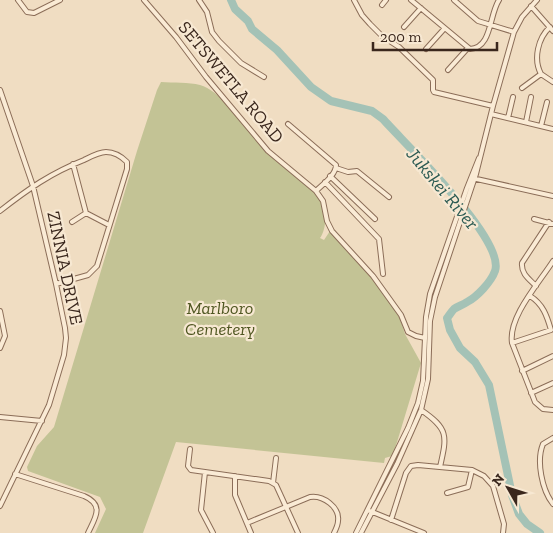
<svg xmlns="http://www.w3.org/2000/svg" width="553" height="533" viewBox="0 0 553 533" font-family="'Zilla Slab',serif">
<rect width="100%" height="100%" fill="#f0ddc2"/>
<path fill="#c3c395" d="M161 82C173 83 189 82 200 85 224 92 250 134 268 152 285 168 308 178 320 198 327 209 327 228 320 238L324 240 330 231 362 265 399 315 405 334 421 363 394 452 392 456 385 458 384 463 176 442 143 533H95L106 509 100 497 28 471 27 467 37 446 54 427 137 151 157 90Z"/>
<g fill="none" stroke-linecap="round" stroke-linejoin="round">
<path stroke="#a4c2b6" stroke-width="8" d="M231 0 235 9 248 21 252 29 277 50 311 87 331 101 372 111 383 119C405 144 506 240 495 271 491 282 477 297 467 302 463 305 458 306 454 309 451 312 449 316 447 318L450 330 460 348 475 362 489 385 512 495 519 514 527 524 540 533"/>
<defs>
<path id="minor" d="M18 0 27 12 34 13 60 0
M144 0 176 37 206 77 268 151 316 191 323 201 327 221 332 231 373 276 401 315 408 332 416 336 425 338
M199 0 207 12 212 32 219 41 241 63 264 77
M354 0 362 15 370 24 382 36 399 47 433 80V90L434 92 493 106
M411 0 470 49C492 48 489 15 499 0
M454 0 478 21 514 32
M382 5 386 0
M531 6 553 31
M404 27 421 8
M550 27C538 38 533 59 541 74L553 82
M426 49 444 29
M448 70 467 49
M522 88 541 74
M0 90 33 186 56 284 65 328 66 338 64 355 49 405 0 506
M491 114 553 129
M508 118 513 97
M526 122 531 97
M288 124 336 165C336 175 323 184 316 191
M541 126 547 102
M73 164 86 213 109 225
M336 168 348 172 357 171 389 197
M330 176 375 219
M472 178 553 196
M325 182 379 239 383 274
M0 211C28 189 51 173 84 160 90 157 99 152 106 152 114 152 122 157 127 162V169L97 266 88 275 56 284
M534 219 553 224
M72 222 86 213
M553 261C539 283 508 317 512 343L535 402 543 409 553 410
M536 286C529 279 521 274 522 263L549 222
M0 311 5 336 0 348
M512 343 551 330C547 316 543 304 530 296
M522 371 553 356
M531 393 553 383
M421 410C449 429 447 436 440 467
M0 417 42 421
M553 438 543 444C536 461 542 490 553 504
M190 449 188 466 191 470 269 481 276 485 298 533
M205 472 201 510 213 533
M15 474 84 496C105 505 95 518 88 533
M235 476V495L251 533
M273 483 276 458
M447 493 468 487 472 470
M370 511 424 533
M391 520 406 473 411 466 418 465 472 470 484 476 493 486 504 524 503 533
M247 523 310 497C323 495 340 507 338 521 338 525 336 529 334 533
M356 533 408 428 418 403 423 381 426 317 430 294 467 188 479 158
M361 533 397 464 421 410 428 379 430 321 435 297 476 174 493 106 514 32 522 17 537 0"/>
</defs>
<use href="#minor" stroke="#8b6d58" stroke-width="6"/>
<use href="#minor" stroke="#faebd5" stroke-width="4"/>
</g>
<g text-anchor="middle" stroke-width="4.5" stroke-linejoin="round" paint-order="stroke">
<g font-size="18" fill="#3a271d" stroke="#f7e8d2">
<text transform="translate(231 82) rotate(50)" y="6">SETSWETLA ROAD</text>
<text transform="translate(65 268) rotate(78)" y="6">ZINNIA DRIVE</text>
</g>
<g font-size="18" font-style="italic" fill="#505722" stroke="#f7e8d2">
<text x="220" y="314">Marlboro<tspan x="220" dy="21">Cemetery</tspan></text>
</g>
<g font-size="19" font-style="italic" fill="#2b5a52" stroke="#f7e8d2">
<text transform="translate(443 188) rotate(50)" y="7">Jukskei River</text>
</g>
</g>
<g transform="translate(508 488) rotate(309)" stroke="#f7e8d2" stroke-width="4" paint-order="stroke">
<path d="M0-4L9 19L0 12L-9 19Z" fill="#3a271d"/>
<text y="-8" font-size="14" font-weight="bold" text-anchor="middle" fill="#3a271d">N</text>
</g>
<path d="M373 42v8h124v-8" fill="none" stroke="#3a271d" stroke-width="2.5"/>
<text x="380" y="42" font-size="15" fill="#3a271d" stroke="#f7e8d2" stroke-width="4" paint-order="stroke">200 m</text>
</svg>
